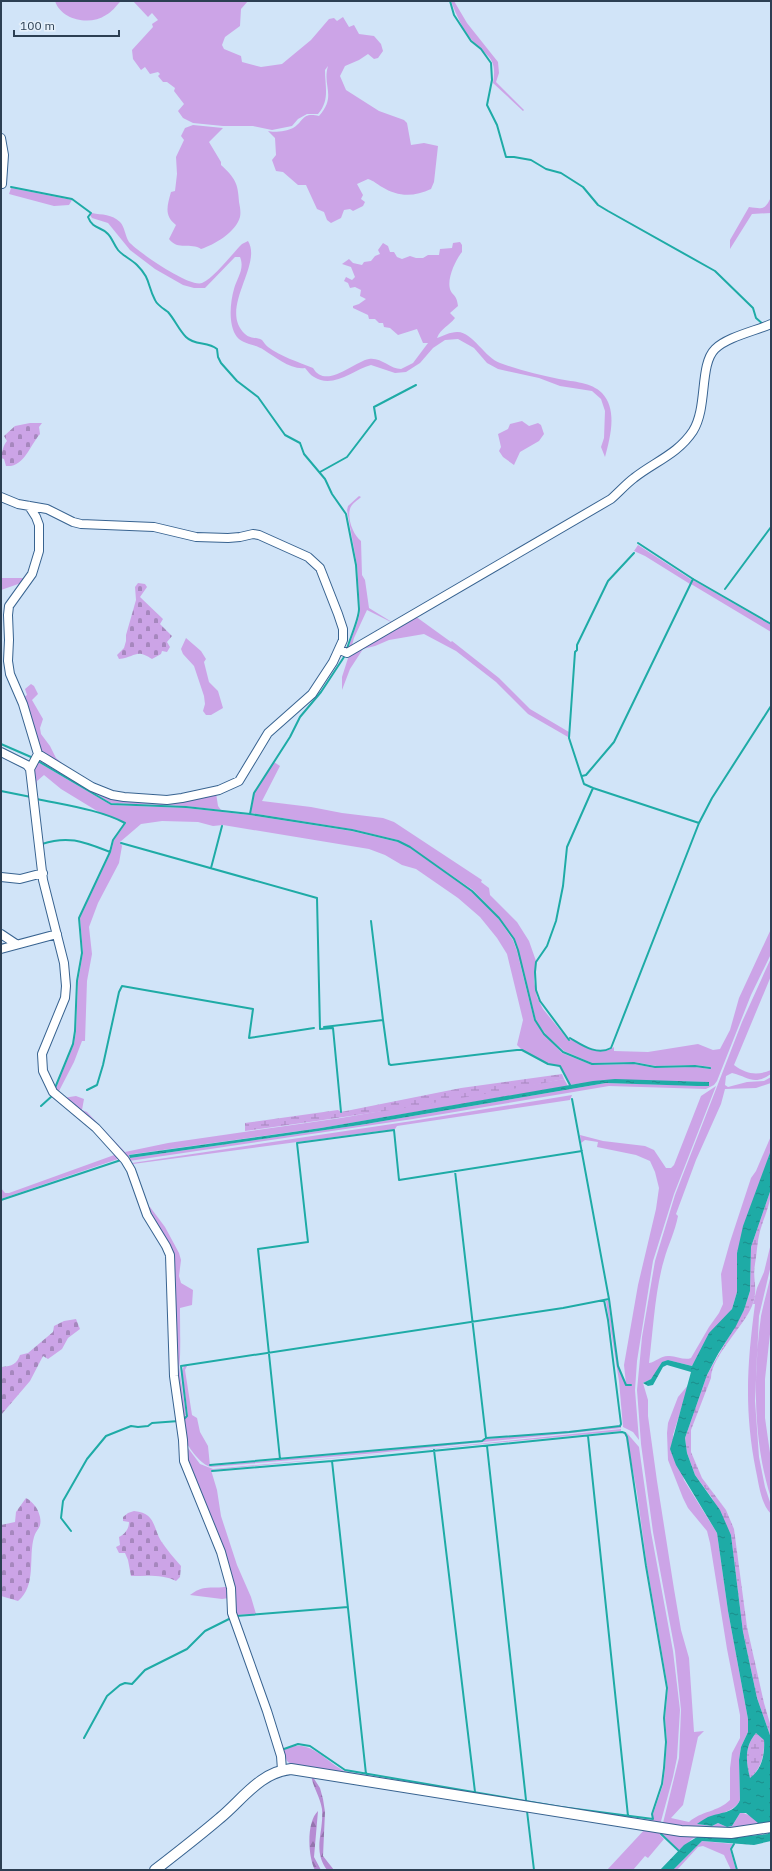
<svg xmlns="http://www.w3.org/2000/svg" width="772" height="1871" viewBox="0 0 772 1871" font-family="'IBM Plex Sans',sans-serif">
<defs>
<pattern id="forest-firs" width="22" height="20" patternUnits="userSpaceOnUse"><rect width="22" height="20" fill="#b68cd3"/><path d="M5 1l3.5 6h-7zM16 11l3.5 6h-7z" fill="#9474ae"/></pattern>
<pattern id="wetland-marsh" width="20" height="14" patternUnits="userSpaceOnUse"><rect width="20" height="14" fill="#cca4e7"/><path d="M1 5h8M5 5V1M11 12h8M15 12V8" fill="none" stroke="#a687be"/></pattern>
<pattern id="cemetery-stones" width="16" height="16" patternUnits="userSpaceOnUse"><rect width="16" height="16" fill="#cca4e7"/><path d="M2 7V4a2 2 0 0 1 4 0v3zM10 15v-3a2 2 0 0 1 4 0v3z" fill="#a687be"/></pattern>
<pattern id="water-ripples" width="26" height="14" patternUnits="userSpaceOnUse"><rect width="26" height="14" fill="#1eaba6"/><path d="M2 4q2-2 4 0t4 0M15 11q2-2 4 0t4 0" fill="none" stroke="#1b8d8a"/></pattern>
</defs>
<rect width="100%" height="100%" fill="#d1e4f8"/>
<path fill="#cca4e7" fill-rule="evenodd" d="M55 1H248L241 9 240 26 225 37 222 45 224 49 241 56 242 62 261 67 282 64 311 40 329 19 334 18 337 21 343 17 349 27 354 25 359 34 374 36 381 44 383 51 378 58 374 59 368 54 359 60 345 66 340 76 346 90 379 111 404 120 407 123 411 145 424 143 438 146 434 182 431 189C414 197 398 197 382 187 377 184 374 181 368 179L357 184 363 195 361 199 365 202 363 206 353 211 350 209 344 210 341 218 331 223 327 220 324 212 317 209 306 185H298L283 172 276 171 272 160 276 155 275 138 268 131C274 133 287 131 293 128 304 122 301 112 319 116 337 96 322 86 328 66L325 70C325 87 330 100 318 114H307L298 119 292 126 272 130 253 126H223L193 123 183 118 178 111 184 104 174 91 175 88 167 82H163L158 76 160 74 158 72 150 74 145 67 141 70 133 59 132 50 153 27 152 24 158 20 152 13 148 17 133 1 120 2C116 6 112 12 106 15 90 26 61 20 55 1Z
M451 1H454L467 23 498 62 499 73 496 82 524 110 523 111 493 83C498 55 485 57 471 39 462 28 456 14 451 1Z
M193 125 223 128 209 142 221 162V165C235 178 238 183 239 202 240 207 241 212 240 217 236 232 214 245 201 249 191 242 178 251 169 239L176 225C164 216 167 206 171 192L175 191 177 174 176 157 184 140 181 136 185 128Z
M11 188 72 200 69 205 54 206 9 194Z
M771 197V213L752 214 730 249V240L749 207C763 209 765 210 771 197Z
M92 213C102 215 112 214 120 222 125 227 125 236 129 242 138 252 190 288 202 283 215 277 231 255 242 244L248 241C263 265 218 309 245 334 250 339 257 337 262 340 264 342 265 345 268 347 280 356 298 362 313 368 326 390 353 362 369 359 381 357 390 369 401 369L413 363 428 343H423L417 329 398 335 390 328 384 327 383 323H379L375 319H369L368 315 353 308V306L359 304 366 299 360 296 361 290 355 287 350 288 348 283 344 281 346 277 352 280 355 277 351 267 342 264 349 259 353 263 362 265 364 262 371 261 375 256 380 254 378 250 383 243 388 246 390 252H394L397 257 402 259 410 256 416 258H423L428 255H439L440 249 452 248 453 243 460 242 462 245V252C456 259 444 283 452 293 456 297 457 299 458 306L450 313 455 318C449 326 441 328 437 338 443 336 450 332 457 332 472 331 485 358 500 363 519 370 540 375 559 379 574 382 591 382 602 393 618 410 610 438 605 457L601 447 604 438 605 411 601 399 592 391 560 386 539 378 498 369 487 363 474 348 458 339 445 340 433 348 420 363 406 372 395 373 371 365C353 370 333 389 314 377 310 375 308 371 305 368 291 370 275 357 264 350 256 344 244 345 237 337 228 325 230 303 234 289 237 278 245 269 240 257H235L205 288H194L183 285 155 269 130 250 108 223 92 218 90 215Z
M522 421 529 426 538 423 541 425 544 434 539 441 520 452 514 465 503 457 499 451 501 447 498 434 508 429 510 424Z
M359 496 361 497C358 500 351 504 350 509 347 518 353 535 361 541L362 575 365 580 369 608 395 624 367 610 354 638 351 649H348C351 637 360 620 360 609L357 565 347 510 348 506Z
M638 545 692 580 690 584 645 556 634 551Z
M2 578H27L24 582 1 590Z
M693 580 771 625V632L691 584Z
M415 616 451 642 452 641 499 678 530 709 569 732 568 737 528 714 496 682 456 651 424 634 389 640 375 646 363 649 350 669 342 690V677L349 655Z
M186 638 201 651 206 659 204 662 209 682 218 691 223 708 211 715H206L203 711 205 704 204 696 194 666 183 654 181 649Z
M31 684 34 686 38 694 32 700 43 719 40 728 41 734 50 746 56 758 65 766 39 753 22 698 27 695 25 689Z
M39 758 124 799 216 793 218 806 221 810 185 806 111 803 38 760Z
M36 761 111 805 186 808 250 815 351 831 398 842 410 848 471 891 498 918 513 940 517 951 534 1020 544 1034 562 1053 592 1065 634 1064 655 1068 695 1067 710 1069 711 1067 696 1065 656 1066 635 1062 592 1063 564 1051 547 1036 536 1021 514 939 498 916 473 890 410 847 398 840 351 829 251 813 254 793 274 762 280 766 262 801 311 807 342 813 383 818 394 822 482 880 481 882 489 888 490 895 517 922 529 941 536 961 534 981 537 997 543 1009 569 1041 571 1039C584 1047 600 1057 614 1047V1051L648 1052 698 1044 713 1050 720 1049 730 1030 739 998 771 929V954L751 995 717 1081 714 1085 706 1089 609 1086 413 1119 129 1161 54 1093 74 1044 76 1032 78 982 83 953 80 918 111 852 114 840 126 823 102 814 61 789 44 775 37 781V798L33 771ZM162 821 198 822 213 826 223 825 369 849 385 855 402 865 416 869 458 898 480 917 497 938 507 954 523 1020 517 1045 521 1049 549 1064 561 1067 570 1085 605 1080 709 1082 708 1086 606 1083 360 1125 130 1158 129 1155 134 1154 321 1128 568 1086 564 1079 341 1118 168 1143 125 1152 87 1112 82 1110 84 1099 76 1096 63 1098 58 1093 74 1062 82 1041H85L87 981 92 954 89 927 98 903 119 863 122 846 120 842 141 824Z
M771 958V976L734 1065C746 1074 757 1076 771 1070V1074C753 1086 749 1077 732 1073L726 1076 725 1085 728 1087 747 1082 764 1081 771 1077V1083L756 1088 725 1089 721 1104 696 1160 676 1214 678 1216C675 1232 668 1245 664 1260 655 1290 653 1332 649 1363 656 1362 660 1356 668 1356 675 1355 684 1361 691 1358L709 1327 719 1313 723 1304 721 1274 730 1242 751 1178 756 1171 771 1136V1150L737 1253V1292L732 1309 692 1366 668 1360 651 1379 643 1383 648 1400V1416L657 1481 674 1589 681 1630 689 1658 694 1732 704 1731 698 1737 683 1805 671 1818 689 1822C701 1811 718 1812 730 1800V1768L732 1753 740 1738V1715L727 1649 710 1543 707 1531 688 1508 683 1498 668 1460 667 1433 668 1423 678 1397 689 1384 673 1435 684 1480 717 1533 728 1611 748 1719V1732L741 1747 739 1760 740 1800C734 1814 712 1814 698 1824L712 1826 718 1823 727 1827 732 1826 740 1813C751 1813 754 1822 766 1823L715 1831 663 1823 679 1758 681 1710 675 1651 653 1532 641 1444 637 1390 642 1337 655 1261 675 1195 742 1022Z
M716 1086 674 1194 653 1261 637 1361 635 1390 639 1440 633 1432 623 1427 619 1381 606 1301H608L618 1367 626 1386H630V1384H626L624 1365 638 1285 656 1209 659 1188 655 1172 650 1161 636 1155 597 1147 598 1142 585 1140 581 1143 580 1135 603 1141 645 1146 654 1150 666 1168H671L674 1165 701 1096Z
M572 1095 570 1100 397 1126 395 1129 133 1164 148 1207H150L165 1227 179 1253 181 1260 179 1276 181 1283 193 1290 192 1305 180 1308C180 1319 181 1361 179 1367L186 1415 184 1418 175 1376 172 1266 130 1165 132 1163 412 1121Z
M117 1154 121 1158 1 1199V1188L5 1193H9Z
M771 1243V1265L759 1316 755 1401 759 1457 765 1487 771 1505V1514C761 1504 759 1485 756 1471 744 1410 747 1365 755 1304H753L757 1288 764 1272Z
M771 1274V1325L765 1379V1418L771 1460V1498C753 1443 753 1374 761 1316 764 1302 768 1288 771 1274Z
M184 1366H187L185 1370 192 1415 197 1418 200 1432 208 1446 210 1466 483 1441 486 1439 621 1426V1428L377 1453 211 1467C201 1465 189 1448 185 1440 182 1435 183 1426 182 1421L188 1415 182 1371Z
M621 1429V1431L211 1470 217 1490 221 1516 237 1565 251 1597 256 1614 235 1615 233 1585 189 1470 185 1444 200 1464 213 1469 400 1452Z
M626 1432 639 1447 651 1532 673 1651 680 1710 677 1758 673 1777 660 1825 292 1765 287 1761 236 1618 238 1616 284 1750C308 1736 325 1761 344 1771L561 1808 653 1820V1814L663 1785 665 1768 667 1742 665 1718 668 1688 647 1566 637 1493Z
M230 1586 229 1598 222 1599 190 1595C205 1583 214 1590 230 1586Z
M646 1828 767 1831 768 1834 738 1837H697L692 1839 680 1851 661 1833 660 1835 664 1839 648 1858 645 1856 633 1870H607Z
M702 1841 733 1844 730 1849 736 1870H731L724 1855 703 1846 698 1847 677 1870H673Z"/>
<path fill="url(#forest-firs)" d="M311 1774 320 1788 323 1799 325 1812 323 1856 334 1870H327C312 1849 324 1833 322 1809 320 1796 312 1786 311 1774Z
M318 1811 314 1857 321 1870H315C308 1857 306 1822 318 1811Z"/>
<path fill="url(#wetland-marsh)" d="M562 1074 564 1079C458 1100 352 1117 245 1131V1123L338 1110 341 1112 461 1088Z
M771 1189C771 1204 764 1217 760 1231 757 1242 757 1253 755 1264 752 1280 759 1288 752 1306 744 1326 711 1357 711 1378L691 1430V1452L702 1478 726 1510 734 1529 747 1627 764 1703 771 1727V1738L757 1698 743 1632 731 1535 712 1498 695 1475 687 1453 685 1438 707 1375 744 1310 750 1291 751 1247Z
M756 1733 764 1739C765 1755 761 1768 750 1779 746 1762 744 1747 756 1733Z"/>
<path fill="url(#cemetery-stones)" d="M30 423H42L39 427 40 434C30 445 24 468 6 466L4 459 1 458C2 453 3 445 7 441L4 436 15 426Z
M138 583 145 584 147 587 140 597 163 619 160 624 172 636 167 642 170 647 167 652 162 651 161 654 152 659C136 648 136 657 119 659L117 655 124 648 126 641V635L136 600 135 587Z
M76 1319 80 1329 68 1338 62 1349 48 1359 43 1356 30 1381 1 1415 2 1367C12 1366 17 1364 20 1355L28 1353 53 1332 54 1326 64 1321Z
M26 1498C33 1502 38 1508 40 1517 42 1528 37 1528 34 1537 28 1558 37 1585 18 1601L1 1596V1525L15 1522 16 1512Z
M134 1511C156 1513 153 1528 161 1541 167 1550 174 1558 181 1566L180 1577 176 1581C163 1574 146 1576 131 1576L128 1560 125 1553H119L116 1547 120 1545 119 1537C125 1534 129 1529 129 1522L123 1521V1517L128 1513Z"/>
<path fill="url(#water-ripples)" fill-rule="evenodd" d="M615 1079 709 1082V1086H697L606 1083 360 1125 130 1158 129 1155 321 1128 593 1081Z
M771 1150V1189L751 1247 750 1291 744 1310 736 1326 718 1354 707 1375 685 1438 687 1453 695 1475 720 1510 731 1535 743 1632 757 1698 771 1738V1824L758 1823 746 1813H740L732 1826 727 1827 718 1823 712 1826 697 1824C700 1822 704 1819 708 1817 720 1812 734 1814 740 1800L739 1760 741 1747 748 1732V1719L728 1611 717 1533 676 1465 670 1449 691 1372 667 1365 663 1367 653 1385 648 1386 643 1383 651 1379 662 1362 668 1360 692 1366 709 1333 732 1309 737 1292V1253L743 1226ZM756 1733 764 1740C765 1754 762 1769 750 1778 746 1762 744 1747 756 1733Z
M771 1830V1841L754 1845 702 1841 673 1870H660L684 1845 697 1837H738L768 1834 767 1831Z"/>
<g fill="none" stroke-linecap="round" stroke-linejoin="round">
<path stroke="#1eaba6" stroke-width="2" d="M450 1 454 15 471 41 481 49 491 63 492 80 487 105 497 125 506 157H514L531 160 546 169 561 173 583 187 598 205 608 211 715 271 753 308 756 318 764 325
M11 187 72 199 91 213 88 217C93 230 101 226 108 234 112 238 114 245 118 250 123 256 131 259 137 265 151 279 147 285 155 300 157 305 164 309 168 312 175 320 179 330 186 337 195 346 208 341 217 349L218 357 221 363 237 381 258 397 285 435 300 443 304 454 325 479 332 494 346 514 356 565 359 609C359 619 350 638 347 649
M320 472 347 457 376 419 374 407 416 385
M638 543 693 579 771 624
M725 589 771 527
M1 744 31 757
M38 761 111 804 186 807 250 814 352 830 398 841 410 847 472 891 499 918 514 939 518 950 535 1020 544 1034 563 1052 592 1064 634 1063 655 1067 695 1066 710 1068
M582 776 586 775 614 742 693 579
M593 788 584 784 569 738 575 652 577 650V645L608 581 634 553
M1 791 31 797
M37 799C65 805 101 810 125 823L113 840 110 852 79 918 82 953 77 981 75 1031 73 1044 55 1088
M250 814 254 793 290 737 300 717 321 692 344 657
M121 843 317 898 320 1029 333 1028 341 1112
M42 844C69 835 84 842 110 852
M211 868 222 826
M371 921 383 1020
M324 1027 383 1020 389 1064 391 1065 517 1050H522L548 1064 560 1066 570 1085
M570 1038C582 1045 597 1056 611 1048L699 823 712 798 771 706
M569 1040 540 1001 536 990 535 972 536 962 547 946 556 921 563 886 567 847 593 788 699 823
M87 1090 97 1085 103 1065 119 992 122 986 253 1009 249 1038 314 1028
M572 1099 609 1299 618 1366 626 1385H631
M41 1106 52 1096
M455 1171 486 1438
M1 1200 121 1160
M183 1420 187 1416 181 1366 563 1308 609 1299
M588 1436 628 1816
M487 1446 526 1800
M434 1450 475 1792
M280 1459 258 1249 308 1242 297 1143 394 1130 399 1180 582 1151
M332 1461 366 1774
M210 1465 482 1441 486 1438 569 1432 620 1426 621 1424 608 1320 604 1300
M212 1471 332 1461 622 1432 625 1433 627 1437 646 1566 667 1688 664 1718 666 1742 664 1768 662 1784 652 1814 653 1819 561 1807 345 1770 310 1746 298 1744 284 1749
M71 1531 61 1518 63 1501 87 1459 106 1436 131 1426 138 1427 148 1426 152 1423 179 1421
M236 1616 348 1607
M84 1738 107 1696 120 1685 125 1683 132 1684 145 1670 187 1649 205 1631 231 1618
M527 1811 534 1870
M661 1834 679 1851
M734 1844 731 1849 737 1870"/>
<defs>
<path id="minor" d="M1 138 4 155 2 184
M1 497 18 504 47 509 73 522 81 524 154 527 196 537 228 538 240 537 253 534 259 535 308 557 320 568 338 614 343 629V640L333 662 312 694 268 733 239 781 219 790 182 798 167 800 124 797 112 795 92 787 38 754
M29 506 36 517 39 525V551L32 574 9 606 8 615 9 640 8 661 10 674 23 704 38 754 30 769
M340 650 347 653 611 499C619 492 626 484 634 478 654 462 678 454 693 431 708 407 699 365 715 349 727 337 755 331 771 324
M1 752 27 765 30 769 43 880 64 963 66 986 65 998 42 1054 43 1071 53 1092 96 1128 125 1160 131 1170 147 1215 166 1246 170 1255 174 1376 183 1440 184 1461 221 1552 231 1588 232 1613 267 1711 281 1756 282 1770
M1 877 20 879 43 873
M1 934 16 944
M1 949 57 934"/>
<path id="tertiary" d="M155 1870C177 1853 199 1836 220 1818 242 1800 260 1772 291 1769L681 1831 731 1833 771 1827"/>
</defs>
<use href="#minor" stroke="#386390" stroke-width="10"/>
<use href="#tertiary" stroke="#386390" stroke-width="12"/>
<use href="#minor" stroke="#fff" stroke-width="8"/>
<use href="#tertiary" stroke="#fff" stroke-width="10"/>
</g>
<rect width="772" height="1871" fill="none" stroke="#2c3f53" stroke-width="4"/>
<path d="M14 30v6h105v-6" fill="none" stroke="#2c3f53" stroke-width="2"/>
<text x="20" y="30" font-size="12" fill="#2c3f53" stroke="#e6f0fa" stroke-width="3" paint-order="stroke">100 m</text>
</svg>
